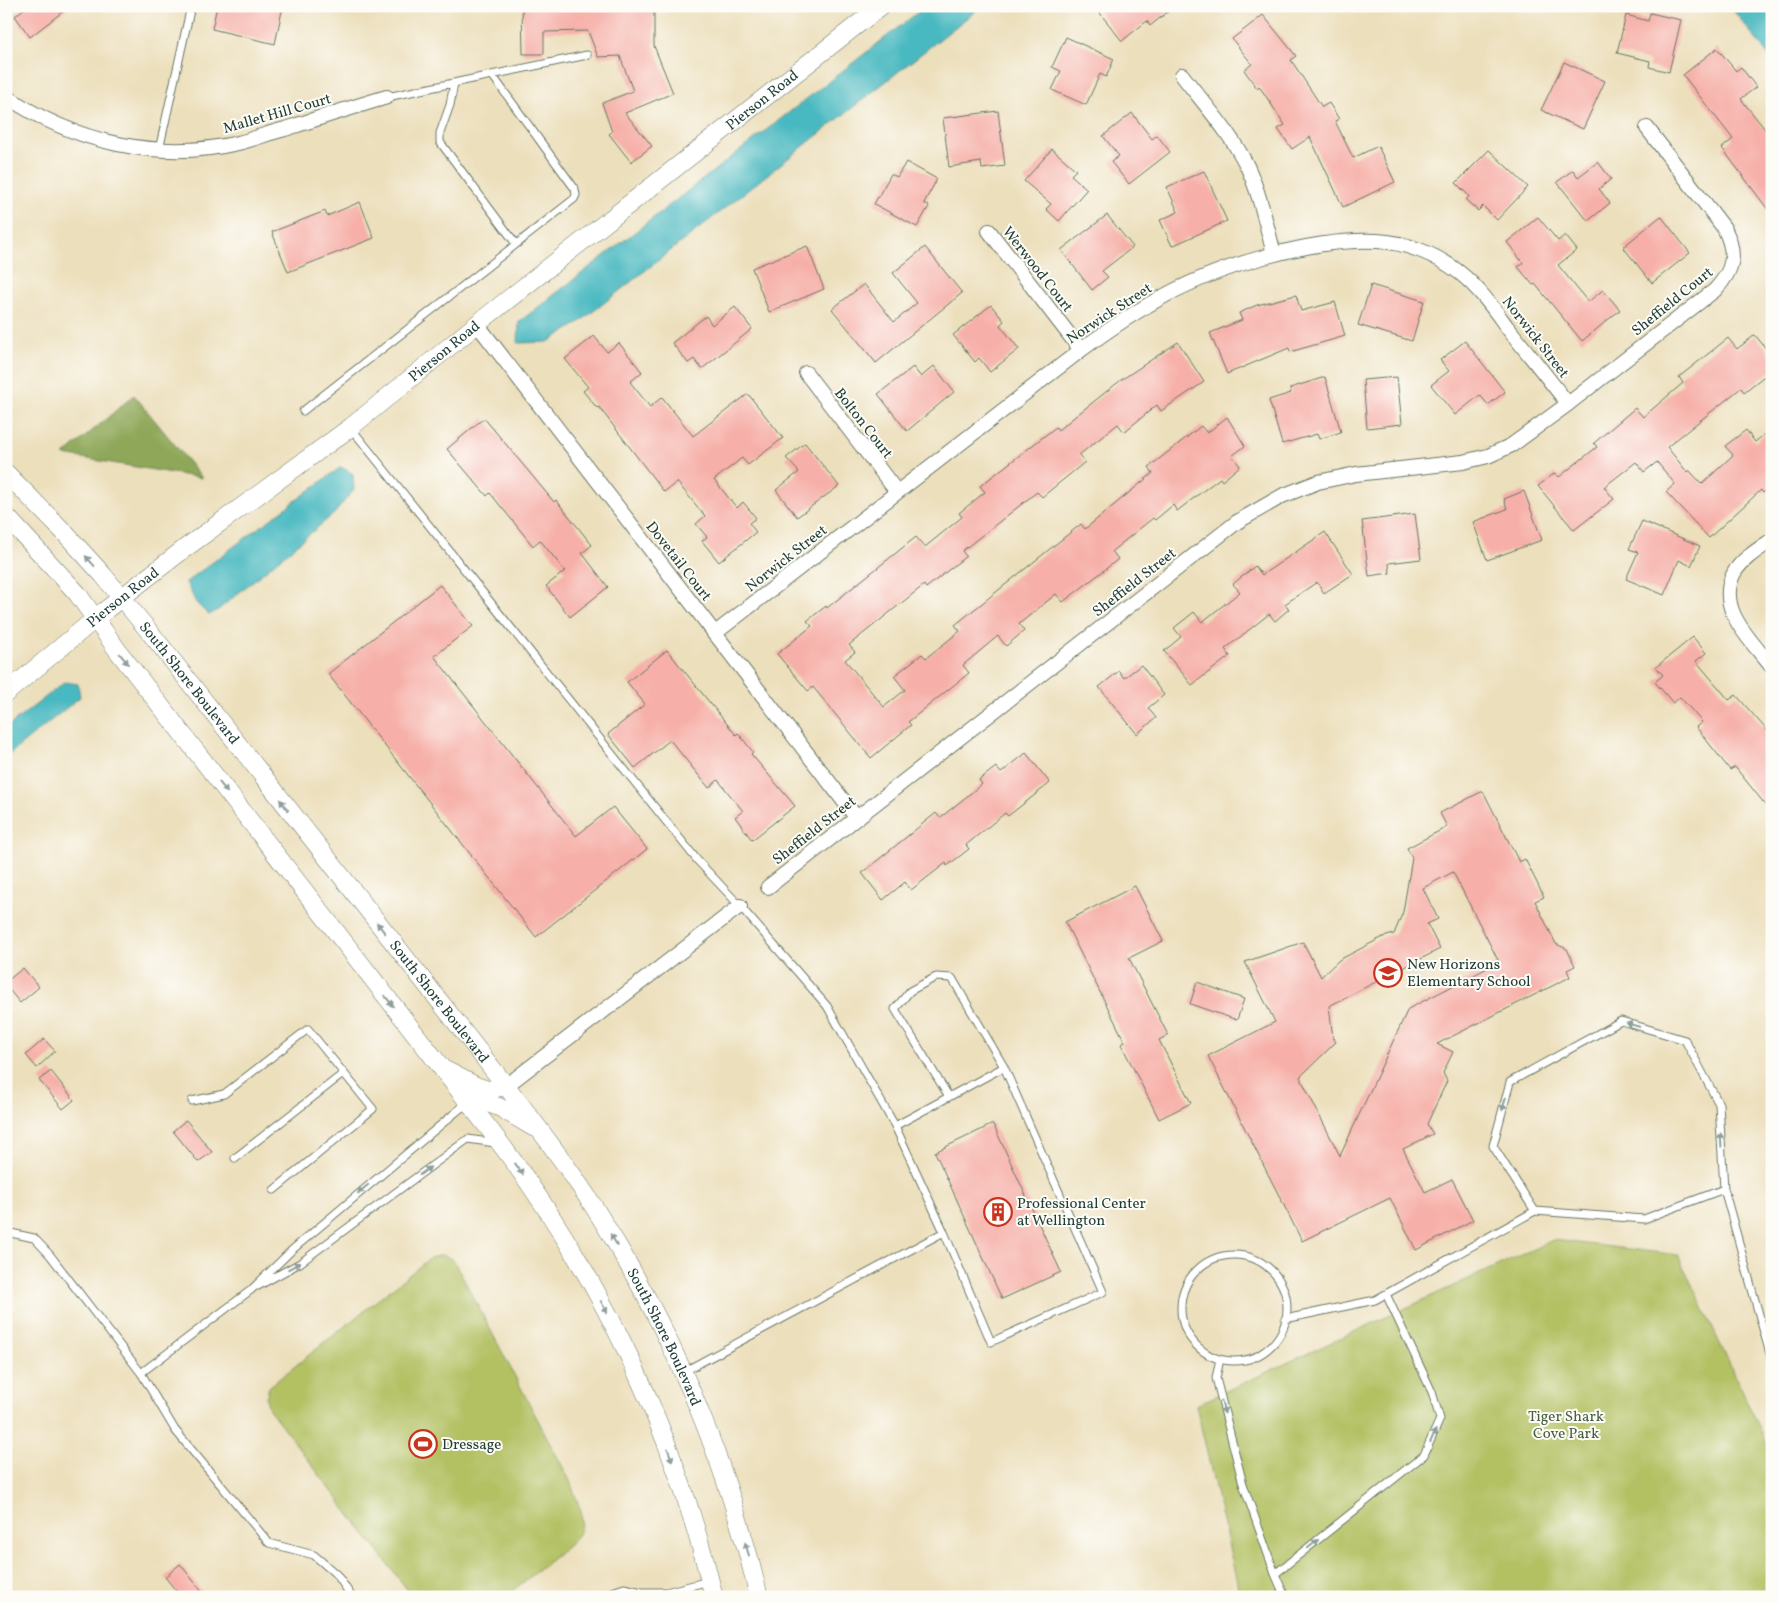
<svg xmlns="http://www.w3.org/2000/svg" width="1778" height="1603" viewBox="0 0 1778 1603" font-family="Vollkorn,serif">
<rect width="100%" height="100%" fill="#fdfcf7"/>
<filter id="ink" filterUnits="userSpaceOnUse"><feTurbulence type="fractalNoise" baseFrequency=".02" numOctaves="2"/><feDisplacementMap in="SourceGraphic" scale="10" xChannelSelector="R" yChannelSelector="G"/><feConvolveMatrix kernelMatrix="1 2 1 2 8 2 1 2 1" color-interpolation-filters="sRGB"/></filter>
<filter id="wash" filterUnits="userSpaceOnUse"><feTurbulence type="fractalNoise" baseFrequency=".0096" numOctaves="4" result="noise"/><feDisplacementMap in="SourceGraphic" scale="20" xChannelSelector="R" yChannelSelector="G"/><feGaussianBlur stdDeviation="1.12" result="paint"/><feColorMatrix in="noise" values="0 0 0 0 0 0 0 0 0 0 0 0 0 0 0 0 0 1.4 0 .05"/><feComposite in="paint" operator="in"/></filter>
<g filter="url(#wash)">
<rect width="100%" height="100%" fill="#ecdfbc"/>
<path fill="#b3c163" stroke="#697f4c" d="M1553 1240 1678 1255 1772 1454V1597H1239L1237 1582 1196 1405Z
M443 1255 453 1260 461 1274 569 1479 581 1511 582 1522 578 1534 569 1545 505 1597H413L269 1409 266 1398 269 1387 430 1258Z"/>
<path fill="#8ea759" stroke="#567246" d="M134 395 202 478 64 455Z"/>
<path fill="#4ab9c1" stroke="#347b7a" d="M926 6H982L576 325 548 342 518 343 519 322Z
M1730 6H1764L1772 16V60Z
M341 467 353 474 354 489 335 513 218 610 209 615 196 603 186 582Z
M65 682 78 684 80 697 6 757V728Z"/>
<g id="blocks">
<path fill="#f6b0a9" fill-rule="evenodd" d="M27 6H70L30 37 15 16Z
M217 6H283L275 44 212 29Z
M522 6H654V46L673 93 625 113 652 146 631 162 609 134 612 132 602 103 633 91 620 56 598 57 588 31 544 32V54H523Z
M1107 6H1175L1150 26 1147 21 1122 41 1099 12Z
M1650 13 1681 20 1669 72 1649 67 1650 61 1617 53 1626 15 1648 21Z
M1263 15 1296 56 1291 60 1322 107 1329 103 1339 119 1335 121 1353 158 1378 146 1395 182 1343 207 1310 137 1292 149 1278 129 1285 125 1259 86 1257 88 1244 70 1252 64 1232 39Z
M1066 37 1114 59 1106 77 1100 74 1086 105 1052 90 1061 71 1052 67Z
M1717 48 1736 71 1741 67 1756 87 1741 99 1772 138V215L1722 148 1733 139 1683 75Z
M1564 62 1605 81 1583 129 1541 110Z
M998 111 1005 166 982 169 981 162 949 167 943 118Z
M1132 113 1152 139 1157 135 1170 152 1129 184 1111 162 1119 156 1103 136Z
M1052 149 1076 170 1071 175 1087 189 1059 221 1046 209 1051 204 1024 181Z
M1489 150 1528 187 1497 220 1483 206 1478 211 1466 200 1469 196 1456 183Z
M906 162 937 179 924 203 929 206 917 227 874 204 891 174 897 177Z
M1598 162 1611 179 1599 189 1610 203 1588 221 1557 182 1573 170 1578 177Z
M1204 171 1227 221 1172 246 1160 220 1178 212 1167 187Z
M360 202 374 238 288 272 272 232 325 211 327 216Z
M1107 215 1133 247 1102 271 1108 277 1092 290 1061 250Z
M1661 216 1690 253 1652 283 1623 247Z
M1538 217 1558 241 1565 235 1577 250 1558 265 1588 302 1603 290 1620 310 1582 341 1535 284 1533 285 1518 267 1523 263 1507 242Z
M807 246 824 289 769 312 752 268Z
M925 247 962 293 876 363 832 309 864 284 894 322 917 303 893 273Z
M1371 285 1424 301 1412 341 1358 325Z
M1296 295 1301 311 1335 302 1345 336 1290 352 1289 348 1227 374 1210 333 1242 320 1239 313 1257 305Z
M991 305 1004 321 1000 325 1019 349 990 372 979 358 975 362 953 335Z
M735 307 752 329 702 369 694 359 688 363 672 343 706 316 712 325Z
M1755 335 1772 356V370L1744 392 1741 388 1667 447 1687 472 1689 470 1702 484 1733 455 1725 446 1746 430 1755 442 1772 428V486L1763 493 1761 490 1709 538 1666 492 1675 484 1657 462 1644 472 1636 462 1604 487 1614 499 1574 530 1538 486 1555 473 1559 477 1597 447 1594 443 1635 408 1643 417 1683 383 1679 377 1728 338 1737 349Z
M594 336 607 352 619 343 642 372 630 382 650 407 662 397 693 436 748 394 783 438 748 465 742 458 714 480 737 508 743 502 756 518 749 523 756 532 719 562 702 541 707 537 696 524 705 516 677 482 664 492 599 407 597 408 583 391 588 387 565 359Z
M1465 341 1505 392 1488 405 1480 395 1455 415 1431 385 1449 371 1440 360Z
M1178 342 1204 382 1161 411 1157 405 1124 432 1118 424 1079 455 1085 462 1042 497 1037 492 962 551 966 556 926 588 924 585 849 645 855 652 845 660 884 707 905 690 894 676 922 654 926 658 960 631 955 625 1081 524 1085 529 1153 473 1149 467 1201 426 1207 433 1227 417 1245 446 1232 456 1240 466 1222 481 1220 478 1177 511 1173 505 1155 520 1153 518 1112 551 1118 559 1102 572 1063 602 1056 594 1019 624 1024 631 1006 646 998 636 963 665 969 673 908 722 911 725 871 758 813 687 808 691 777 654 812 626 807 621 826 606 827 608 916 537 925 547 962 517 959 513 985 492 980 486 1056 427 1058 430 1121 380Z
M934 366 954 392 907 431 878 394 913 367 921 377Z
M1325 377 1341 432 1319 439 1317 434 1282 444 1269 400 1291 393 1290 388Z
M1397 377 1402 424 1367 428 1363 380Z
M484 418 554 502 556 500 592 545 582 553 608 587 570 617 546 586 565 571 540 540 533 546 490 493 487 496 447 449Z
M805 443 839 486 797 517 776 490 799 472 786 458Z
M1524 491 1542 540 1487 560 1473 522 1507 509 1504 499Z
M1415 514 1421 559 1389 563 1390 573 1369 576 1362 521Z
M1642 521 1700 546 1691 566 1679 560 1664 595 1626 579 1638 552 1629 549Z
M1325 532 1353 574 1324 593 1317 582 1285 604 1289 609 1275 621 1269 614 1225 649 1230 656 1192 685 1164 651 1181 637 1174 628 1194 612 1202 622 1240 592 1233 584 1255 566 1262 575Z
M440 585 473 626 434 656 576 836 613 807 647 849 536 937 328 674Z
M1693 637 1706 653 1696 661 1729 700 1736 695 1772 736V813L1735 767 1730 770 1696 727 1702 722 1680 697 1673 703 1655 682 1663 675 1656 667Z
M667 650 736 735 738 733 753 752 751 754 795 806 752 840 735 817 743 811 718 780 709 788 670 740 635 768 608 734 645 704 627 682Z
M1141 665 1164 695 1148 708 1156 718 1137 734 1099 687 1119 671 1124 678Z
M1026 753 1050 783 1008 816 1005 813 966 845 969 849 947 866 946 863 911 890 905 882 883 900 862 873 936 813 940 818 982 784 979 780 996 767 1001 773Z
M1483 791 1519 862 1525 859 1544 897 1535 901 1556 944 1567 949 1575 966 1567 970 1570 977 1437 1044 1453 1052 1443 1073 1447 1081 1427 1124 1433 1134 1403 1149 1425 1192 1452 1179 1473 1220 1416 1250 1390 1198 1302 1241 1208 1056 1275 1022 1245 962 1303 942 1321 977 1339 960 1383 937 1394 934 1403 912 1412 858 1407 848 1447 827 1440 813ZM1453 872 1499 962 1408 1009 1340 1156 1300 1077 1336 1042 1333 1038 1329 1006 1440 949 1427 924 1438 919 1423 888Z
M1135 886 1163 941 1129 958 1168 1035 1159 1040 1191 1103 1159 1119 1121 1044 1125 1042 1065 922Z
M23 968 39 987 20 1003 6 986V982Z
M1197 982 1244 999 1237 1020 1190 1004Z
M44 1039 55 1051 37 1068 26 1055Z
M51 1071 74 1100 63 1109 39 1080Z
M186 1120 212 1152 198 1162 173 1131Z
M993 1124 1061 1272 1002 1299 935 1152Z
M180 1564 192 1579 206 1597H181L165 1577Z"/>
</g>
</g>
<g filter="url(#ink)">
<use href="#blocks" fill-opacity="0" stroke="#677664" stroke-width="1"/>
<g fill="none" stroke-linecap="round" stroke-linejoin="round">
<defs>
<path id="service" d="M454 83 450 105 440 133V142L516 244
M387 97 587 55
M159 150 191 6
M303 411 574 199 576 195 575 189 492 75
M351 428 697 860 740 906 827 1006 895 1126
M949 1097 895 1009 910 991 936 977 952 978 1004 1067
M192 1101 224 1094 308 1029 373 1109 274 1190
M235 1158 344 1073
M1535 1211 1493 1146 1510 1082 1621 1021 1685 1040 1719 1104 1724 1189
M6 1232 34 1238 50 1255 141 1373 175 1430 269 1543 314 1555 337 1575 352 1597
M1181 1308a53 53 0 1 1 106 0a53 53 0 1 1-106 0Z
M258 1286 300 1263 468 1139 495 1143
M1285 1319 1375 1300 1535 1211 1644 1219 1724 1189 1772 1361
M1220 1359 1216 1378 1243 1484 1275 1574 1285 1597
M683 1372 944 1232 991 1342 1103 1292 1004 1067 895 1126 944 1232
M141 1373 251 1290 292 1250 468 1102
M1275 1574 1424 1455 1440 1419 1432 1392 1386 1294
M598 1597 624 1588 642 1592H666L709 1581"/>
<path id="minor" d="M1182 75C1204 104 1231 133 1247 166 1260 194 1266 224 1274 254
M6 96C73 142 158 162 238 143 254 139 269 133 285 129 319 118 353 107 387 97
M989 231 1081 350
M477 324 856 817
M806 373 897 492
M1772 540C1759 549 1742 559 1734 573 1715 609 1752 641 1772 667
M714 634 1081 350C1108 330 1136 311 1166 295 1223 265 1313 238 1377 241 1406 242 1437 255 1460 273 1479 288 1493 308 1507 327 1528 353 1548 378 1568 404
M768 887 1237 522 1282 496 1318 482 1356 474 1463 462 1488 456 1512 445 1568 404 1715 290C1734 270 1737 253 1724 228L1647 128
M506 1086 740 906"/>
<g id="tertiary">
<path id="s1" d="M6 473 64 532 103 575 157 641 506 1086C539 1128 571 1170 599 1215 673 1333 727 1462 759 1597"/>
<path d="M6 516 77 593 118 651 500 1143C601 1277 675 1433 714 1597"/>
<path id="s2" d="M6 693 107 609 184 549 351 427 477 324 881 6"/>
<path d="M447 1071 476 1086 488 1090 506 1086"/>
<path d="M468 1102H484L499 1107 533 1127"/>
</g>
</defs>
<use href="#service" stroke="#677664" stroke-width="9"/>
<use href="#minor" stroke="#677664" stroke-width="16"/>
<use href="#tertiary" stroke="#677664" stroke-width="19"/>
<use href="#service" stroke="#fff" stroke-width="7"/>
<use href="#minor" stroke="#fff" stroke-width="14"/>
<use href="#tertiary" stroke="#fff" stroke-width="18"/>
</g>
<defs><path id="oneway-solid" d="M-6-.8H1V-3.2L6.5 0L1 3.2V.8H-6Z" transform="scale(1.25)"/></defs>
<g fill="#8f9e9a">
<use href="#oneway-solid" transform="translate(90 561) rotate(-132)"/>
<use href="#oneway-solid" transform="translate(124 659) rotate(51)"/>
<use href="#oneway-solid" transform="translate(223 787) rotate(52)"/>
<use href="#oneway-solid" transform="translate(284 805) rotate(-128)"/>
<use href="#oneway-solid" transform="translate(381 928) rotate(-128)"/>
<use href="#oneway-solid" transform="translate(389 1001) rotate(52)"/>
<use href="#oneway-solid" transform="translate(1633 1025) rotate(-164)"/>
<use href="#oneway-solid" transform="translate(1504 1104) rotate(105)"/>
<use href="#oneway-solid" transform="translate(1721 1140) rotate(-93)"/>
<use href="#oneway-solid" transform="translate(519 1169) rotate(55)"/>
<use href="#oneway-solid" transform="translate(425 1171) rotate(-36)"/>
<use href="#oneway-solid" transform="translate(363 1189) rotate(140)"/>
<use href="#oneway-solid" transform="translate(614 1240) rotate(-121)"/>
<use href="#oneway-solid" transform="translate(294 1266) rotate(-29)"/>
<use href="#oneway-solid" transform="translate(604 1307) rotate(62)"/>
<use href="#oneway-solid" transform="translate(1223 1407) rotate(76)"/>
<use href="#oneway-solid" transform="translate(1433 1436) rotate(-66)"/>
<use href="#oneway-solid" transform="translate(670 1455) rotate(70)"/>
<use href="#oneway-solid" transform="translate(1313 1544) rotate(-39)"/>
<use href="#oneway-solid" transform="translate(747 1549) rotate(-107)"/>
</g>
</g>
<defs>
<symbol id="school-ring" viewBox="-11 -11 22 22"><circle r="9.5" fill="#fdfcf7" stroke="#c8321e" stroke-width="1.5"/><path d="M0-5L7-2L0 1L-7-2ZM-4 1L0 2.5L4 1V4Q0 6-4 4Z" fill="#c8321e"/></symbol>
<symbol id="building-ring" viewBox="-11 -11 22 22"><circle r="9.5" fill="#fdfcf7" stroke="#c8321e" stroke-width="1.5"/><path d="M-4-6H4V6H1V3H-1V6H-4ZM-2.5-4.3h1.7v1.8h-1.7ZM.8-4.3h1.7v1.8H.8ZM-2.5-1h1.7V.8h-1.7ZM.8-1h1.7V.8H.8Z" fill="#c8321e"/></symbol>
<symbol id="stadium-ring" viewBox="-11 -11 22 22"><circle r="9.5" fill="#fdfcf7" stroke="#c8321e" stroke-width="1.5"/><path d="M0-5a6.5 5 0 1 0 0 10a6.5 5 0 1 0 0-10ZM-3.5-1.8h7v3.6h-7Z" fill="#c8321e"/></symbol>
</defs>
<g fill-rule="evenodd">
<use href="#school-ring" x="1372" y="957" width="32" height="32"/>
<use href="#building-ring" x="982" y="1196" width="32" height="32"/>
<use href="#stadium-ring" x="407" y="1428" width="32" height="32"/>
</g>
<g text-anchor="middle" stroke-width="4" stroke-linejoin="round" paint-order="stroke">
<g font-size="15" fill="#1f3d34" stroke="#fdfcf7">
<text dy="5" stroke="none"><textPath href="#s2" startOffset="961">Pierson Road</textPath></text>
<text transform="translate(277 113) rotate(-16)" y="5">Mallet Hill Court</text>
<text transform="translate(1038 269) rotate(52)" y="5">Werwood Court</text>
<text transform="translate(1672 301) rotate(-39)" y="5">Sheffield Court</text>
<text transform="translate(1109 313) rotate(-33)" y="5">Norwick Street</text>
<text transform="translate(1536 337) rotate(52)" y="5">Norwick Street</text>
<text dy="5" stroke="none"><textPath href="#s2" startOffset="556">Pierson Road</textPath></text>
<text transform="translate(864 423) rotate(52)" y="5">Bolton Court</text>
<text transform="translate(786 558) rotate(-38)" y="5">Norwick Street</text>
<text transform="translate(679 561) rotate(52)" y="5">Dovetail Court</text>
<text transform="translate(1134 582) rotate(-38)" y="5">Sheffield Street</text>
<text dy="5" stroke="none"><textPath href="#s2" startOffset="151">Pierson Road</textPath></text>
<text dy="5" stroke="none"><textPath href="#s1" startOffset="279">South Shore Boulevard</textPath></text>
<text transform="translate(814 830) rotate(-38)" y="5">Sheffield Street</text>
<text dy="5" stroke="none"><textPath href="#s1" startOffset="684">South Shore Boulevard</textPath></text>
<text dy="5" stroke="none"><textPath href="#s1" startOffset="1089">South Shore Boulevard</textPath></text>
</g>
<g font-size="15" fill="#1f3d34" stroke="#fdfcf7" text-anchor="start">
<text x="1407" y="969">New Horizons<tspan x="1407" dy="17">Elementary School</tspan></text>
<text x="1017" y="1208">Professional Center<tspan x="1017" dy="17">at Wellington</tspan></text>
<text x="442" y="1449">Dressage</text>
</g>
<g font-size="15" fill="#445e40" stroke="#fdfcf7">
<text x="1566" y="1421">Tiger Shark<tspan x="1566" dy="17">Cove Park</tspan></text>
</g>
</g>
<rect width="1778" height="1603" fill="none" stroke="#fdfcf7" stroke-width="25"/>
</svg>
